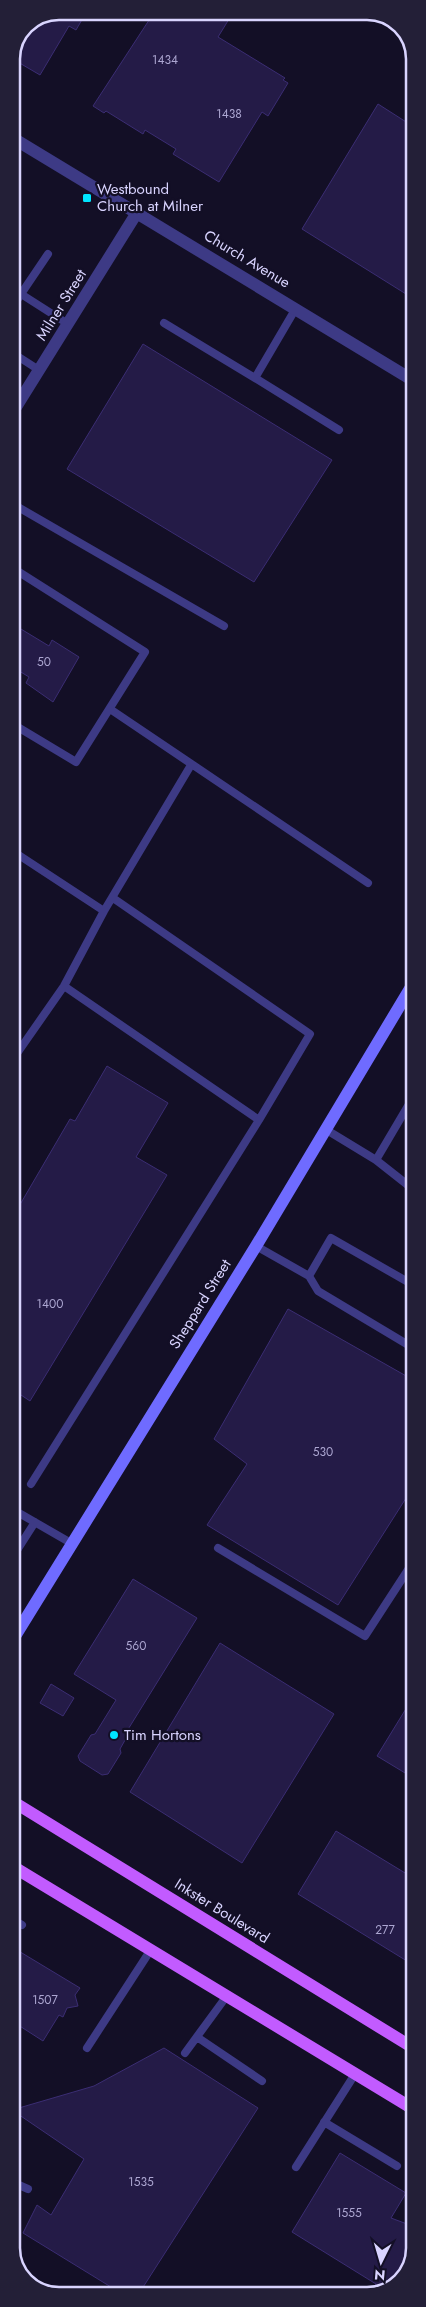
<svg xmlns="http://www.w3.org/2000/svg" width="426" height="2307" viewBox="0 0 426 2307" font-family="Jost,sans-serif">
<rect width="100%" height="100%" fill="#130f26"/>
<path fill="#241b47" stroke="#3b2d73" d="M59 11H87L76 30 69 26 40 75 11 58 25 25Z
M155 11H234L218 37 285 78 283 80 288 83 268 116 262 112 219 182 173 154 176 149 145 130 143 134 106 111 104 113 93 106Z
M378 104 414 127V299L302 229Z
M143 344 332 460 254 582 67 469Z
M11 623 49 646 52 640 79 657 53 702 26 683 29 677 11 666Z
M107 1066 168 1103 136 1157 167 1175 30 1401 12 1389 11 1220 70 1119 75 1121Z
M288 1309 415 1381V1484L338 1605 207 1525 247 1464 214 1439Z
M133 1579 197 1618 127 1731 129 1733 120 1749 121 1753 108 1774 102 1775 80 1761 78 1756 91 1735 95 1734 116 1700 74 1674Z
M220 1643 334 1714 242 1863 130 1792Z
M51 1684 74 1698 63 1716 40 1703Z
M415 1694V1779L377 1756Z
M336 1831 415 1879V1966L298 1894Z
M12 1947 80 1988 75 1995 78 2006 67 2008 63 2017 59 2015 43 2041 12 2021Z
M164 2048 258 2108 138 2295H124L23 2233 37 2205 51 2215 84 2159 12 2110 94 2086Z
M340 2153 406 2193 391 2218 415 2227V2249L403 2279 374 2295H369L376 2284 292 2232Z"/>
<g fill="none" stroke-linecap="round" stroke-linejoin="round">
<path stroke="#3d3a85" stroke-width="8" d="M21 294 48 254
M11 310 21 294 68 324
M164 323 255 378 296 308
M11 352 39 370
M255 378 339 430
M11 503 224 626
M11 567 145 652 76 762 11 723
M110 709 368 883
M11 850 104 911
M113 898 310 1034 259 1120
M11 1062 64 986 104 911 191 765
M325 1129 376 1160 409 1186 410 1205 415 1208
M376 1160 415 1094
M409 1186 415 1176
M256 1246 309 1276 318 1291 415 1349
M309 1276 331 1238 415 1286
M31 1484 259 1120 64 986
M12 1509 71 1543
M218 1548 365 1636 415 1559
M12 1558 35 1522
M12 1919 22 1925
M197 2037 262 2081
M87 2048 150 1951
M185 2053 226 1997
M324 2122 397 2166
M296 2167 355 2074
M12 2182 28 2189"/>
<path stroke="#3d3a85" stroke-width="12" d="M11 137 414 381
M11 415 138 211"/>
<path stroke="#6f6bff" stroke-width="12" d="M12 1641 256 1246 414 982"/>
<path stroke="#c25bff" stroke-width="12" d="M12 1801 415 2049
M12 1866 415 2110"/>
</g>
<g fill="#00e5ff" stroke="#130f26" stroke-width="2">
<rect x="82" y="193" width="10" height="10" rx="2.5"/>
<circle cx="114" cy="1735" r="5"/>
</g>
<g text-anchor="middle" stroke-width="4.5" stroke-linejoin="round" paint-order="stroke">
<g font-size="12" fill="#aca6d1">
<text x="165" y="64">1434</text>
<text x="229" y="118">1438</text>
<text x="44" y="666">50</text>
<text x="50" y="1308">1400</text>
<text x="323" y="1456">530</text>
<text x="136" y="1650">560</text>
<text x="385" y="1934">277</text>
<text x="45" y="2004">1507</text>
<text x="141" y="2186">1535</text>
<text x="349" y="2217">1555</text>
</g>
<g font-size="15" fill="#d9d4ff" stroke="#130f26" text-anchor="start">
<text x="97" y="194">Westbound<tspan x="97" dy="17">Church at Milner</tspan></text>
<text x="124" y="1740">Tim Hortons</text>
</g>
<g font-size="15" fill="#d9d4ff" stroke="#130f26">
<text transform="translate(247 259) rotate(31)" y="5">Church Avenue</text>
<text transform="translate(61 305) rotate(-58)" y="5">Milner Street</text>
<text transform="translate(200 1304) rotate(-58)" y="5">Sheppard Street</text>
<text transform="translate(222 1911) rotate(32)" y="5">Inkster Boulevard</text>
</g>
</g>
<path d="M0 0H426V2307H0ZM59 20H367A39 39 0 0 1 406 59V2248A39 39 0 0 1 367 2287H59A39 39 0 0 1 20 2248V59A39 39 0 0 1 59 20Z" fill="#231f37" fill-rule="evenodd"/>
<path fill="none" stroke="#d9d4ff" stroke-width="2.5" d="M59 20H367A39 39 0 0 1 406 59V2248A39 39 0 0 1 367 2287H59A39 39 0 0 1 20 2248V59A39 39 0 0 1 59 20Z"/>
<g transform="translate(381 2262) rotate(185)" stroke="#130f26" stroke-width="4" paint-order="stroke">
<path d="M0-4L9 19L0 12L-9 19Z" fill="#d9d4ff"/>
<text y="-8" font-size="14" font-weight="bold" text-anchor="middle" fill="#d9d4ff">N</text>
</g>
</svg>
